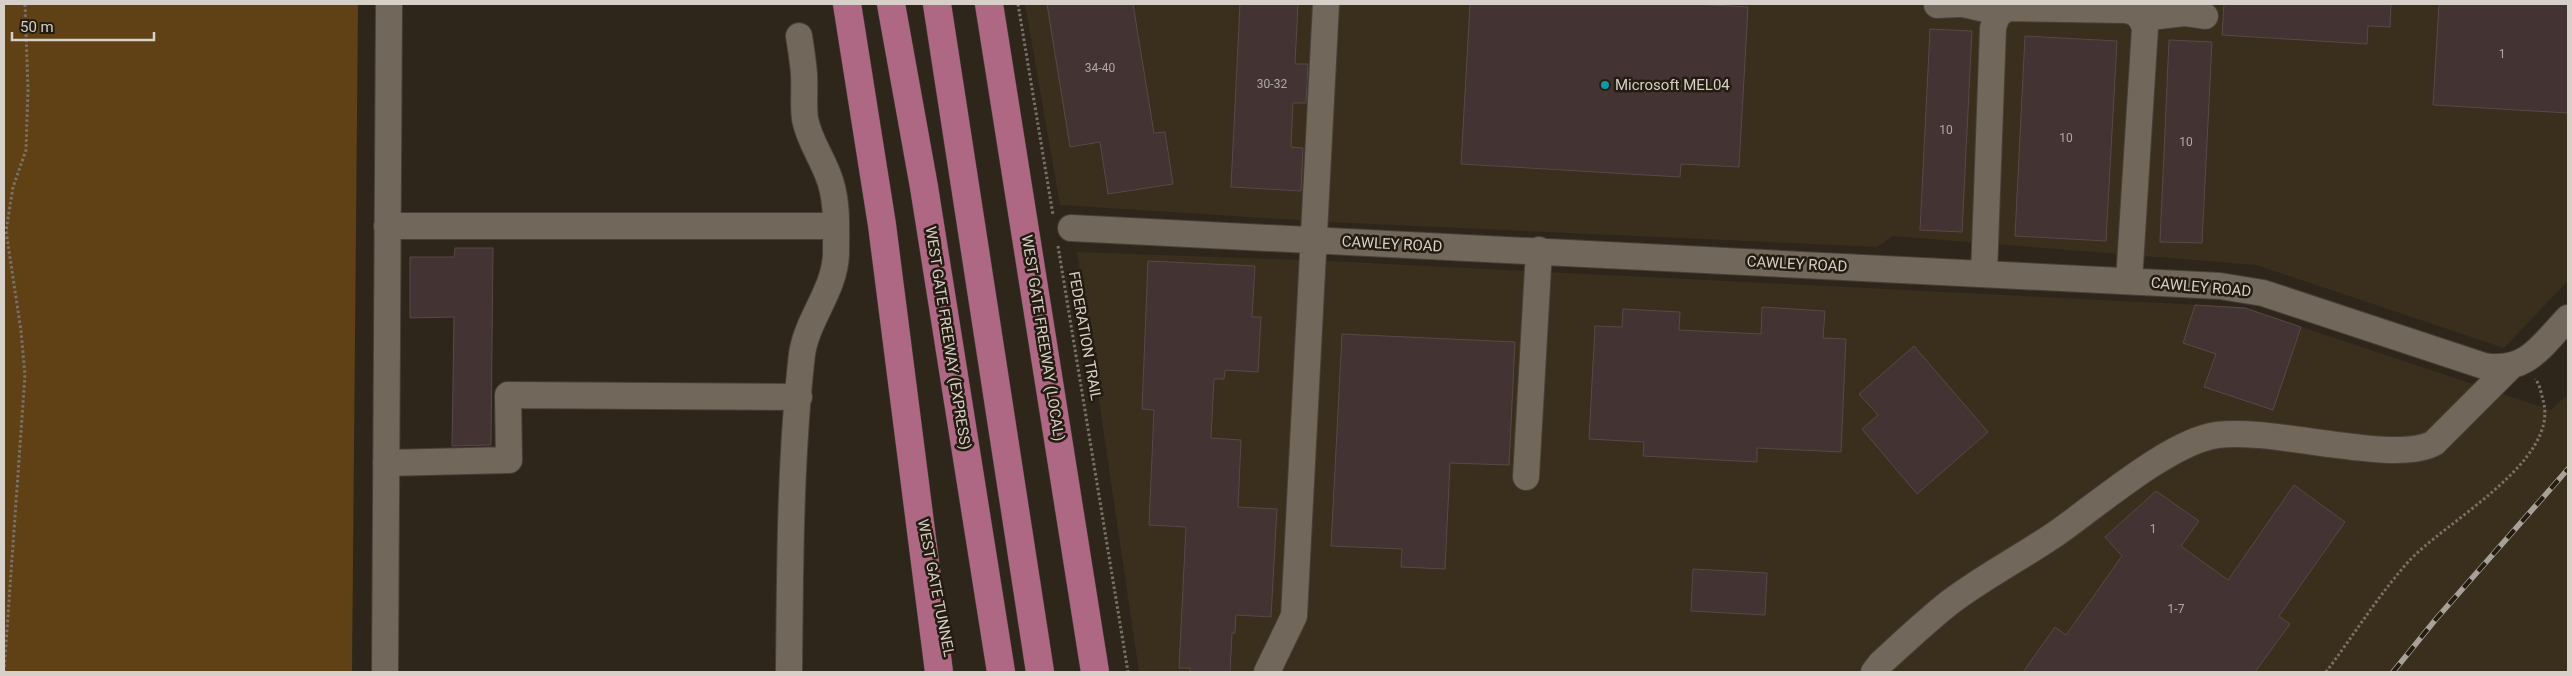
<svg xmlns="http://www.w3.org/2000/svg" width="2572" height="676" viewBox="0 0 2572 676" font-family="Roboto,sans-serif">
<rect width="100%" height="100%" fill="#2e261b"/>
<path fill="#3a2e1d" d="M1025 4H2568V281L2504 348 2256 265 1893 236 1877 247 1328 222 1060 205Z
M1077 252 1330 261 2242 307 2551 410 2568 394V672H1139Z"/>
<path fill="#5f4115" d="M4 4H358L352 672H4V242L6 231 4 208Z"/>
<path fill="#433332" stroke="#594847" d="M1047 4H1133L1154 133 1165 132 1173 184 1108 194 1100 142 1070 147Z
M1240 4H1298L1295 64H1308L1306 103H1293L1291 147 1303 148 1301 191 1231 187Z
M1470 4H1694L1748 7 1739 167 1681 164 1680 177 1461 164Z
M2224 4H2391L2390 27 2368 26 2367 44 2222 35Z
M2439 4H2568V113L2433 105Z
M1930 29 1972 31 1962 232 1920 230Z
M2025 36 2117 41 2106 241 2015 236Z
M2169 40 2212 42 2202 243 2160 242Z
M455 248H493L491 445 452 446 454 317 410 318V257H454Z
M1148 261 1255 266 1252 317H1261L1258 372 1225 370 1224 379H1214L1211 438 1241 440 1238 507 1277 509 1271 617 1236 615 1235 633H1232L1230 672H1190V668H1179L1186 527 1149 525 1154 410 1142 409Z
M2195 305 2245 308 2301 327 2273 410 2204 387 2216 354 2183 343Z
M1762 307 1825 311 1823 338 1846 339 1841 452 1757 448V462L1643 456 1644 442 1589 439 1595 326 1622 327 1623 309 1680 312 1679 330 1761 334Z
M1342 334 1515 342 1509 465 1450 463 1445 569 1401 567 1402 549 1331 546Z
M1914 346 1988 432 1917 494 1862 429 1878 415 1859 394Z
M2294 485 2345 522 2279 616 2290 624 2255 672H2023L2055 627 2066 635 2122 556 2105 537 2156 491 2199 521 2181 546 2228 580Z
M1693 569 1767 573 1765 615 1691 611Z"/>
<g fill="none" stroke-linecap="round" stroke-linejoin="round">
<defs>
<path id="minor" d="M1963 4 1999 12
M1937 5 1958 4
M2141 18 2184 13 2205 16
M387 226H835
M1071 228 2220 286 2263 293 2484 366C2527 373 2541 346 2568 318
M1984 274 1993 28C1996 17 1998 13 2008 8L2124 10C2137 11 2141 17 2145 28L2129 281
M386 463 509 460 508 395 799 397
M1526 477 1539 250
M385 672 389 4
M789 672C790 567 790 459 802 354 807 319 835 290 836 254 836 228 838 199 828 175 821 156 809 140 805 119 803 105 805 89 804 74 803 61 801 49 799 36
M1267 672 1294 616 1326 4
M1874 672 1881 663C1903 643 1925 622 1949 603 1983 577 2022 557 2057 533 2097 505 2171 441 2217 435 2272 427 2395 465 2434 443L2510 367"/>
<path id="highway" d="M847 4 882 225 939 672
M891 4 924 187 1001 672
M937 4 1040 672
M989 4 1095 672"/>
</defs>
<use href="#minor" stroke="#484038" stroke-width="28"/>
<use href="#highway" stroke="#484038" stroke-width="29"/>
<path stroke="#797269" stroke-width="3" stroke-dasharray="2.5 2.5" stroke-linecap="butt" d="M1018 4 1053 215
M1058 246 1128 672
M4 672 25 375 21 331 6 231 13 187 26 150 28 89 25 4
M2326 672C2353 636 2378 596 2408 562 2444 522 2561 461 2543 400 2541 393 2540 384 2535 379"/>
<use href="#minor" stroke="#71675a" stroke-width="26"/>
<use href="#highway" stroke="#ae6883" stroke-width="28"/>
<defs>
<path id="rail" d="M2393 672 2436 619 2568 469"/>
</defs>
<use href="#rail" stroke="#a7a198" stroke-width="5.5"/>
<use href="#rail" stroke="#241c11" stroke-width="4" stroke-dasharray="11" stroke-linecap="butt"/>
</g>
<circle fill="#0f9aa8" stroke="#241c11" stroke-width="2" cx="1605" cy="85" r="5"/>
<g text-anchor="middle" stroke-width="5" stroke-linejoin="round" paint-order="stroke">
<g font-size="12" fill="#b1a9a3">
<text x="2502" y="58">1</text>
<text x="1100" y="72">34-40</text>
<text x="1272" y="88">30-32</text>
<text x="1946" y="134">10</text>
<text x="2066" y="142">10</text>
<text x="2186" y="146">10</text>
<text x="2153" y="533">1</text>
<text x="2176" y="613">1-7</text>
</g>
<g font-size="15" fill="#d6d0c9" stroke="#241c11" text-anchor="start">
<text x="1615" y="90">Microsoft MEL04</text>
</g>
<g font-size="15" fill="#d6d0c9" stroke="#241c11">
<text transform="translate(1392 244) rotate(3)" y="5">CAWLEY ROAD</text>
<text transform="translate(1797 264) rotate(3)" y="5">CAWLEY ROAD</text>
<text transform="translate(2201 287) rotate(5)" y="5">CAWLEY ROAD</text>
<text transform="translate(1085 336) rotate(80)" y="5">FEDERATION TRAIL</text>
<text transform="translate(948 338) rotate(81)" y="5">WEST GATE FREEWAY (EXPRESS)</text>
<text transform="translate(1043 338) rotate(81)" y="5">WEST GATE FREEWAY (LOCAL)</text>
<text transform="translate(936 588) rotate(79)" y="5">WEST GATE TUNNEL</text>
</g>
</g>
<rect width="2572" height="676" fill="none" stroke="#d6d0c9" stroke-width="10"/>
<path d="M12 32v8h142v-8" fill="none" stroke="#d6d0c9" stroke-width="2.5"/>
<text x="20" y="32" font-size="15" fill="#d6d0c9" stroke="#241c11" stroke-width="4" paint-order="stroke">50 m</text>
</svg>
